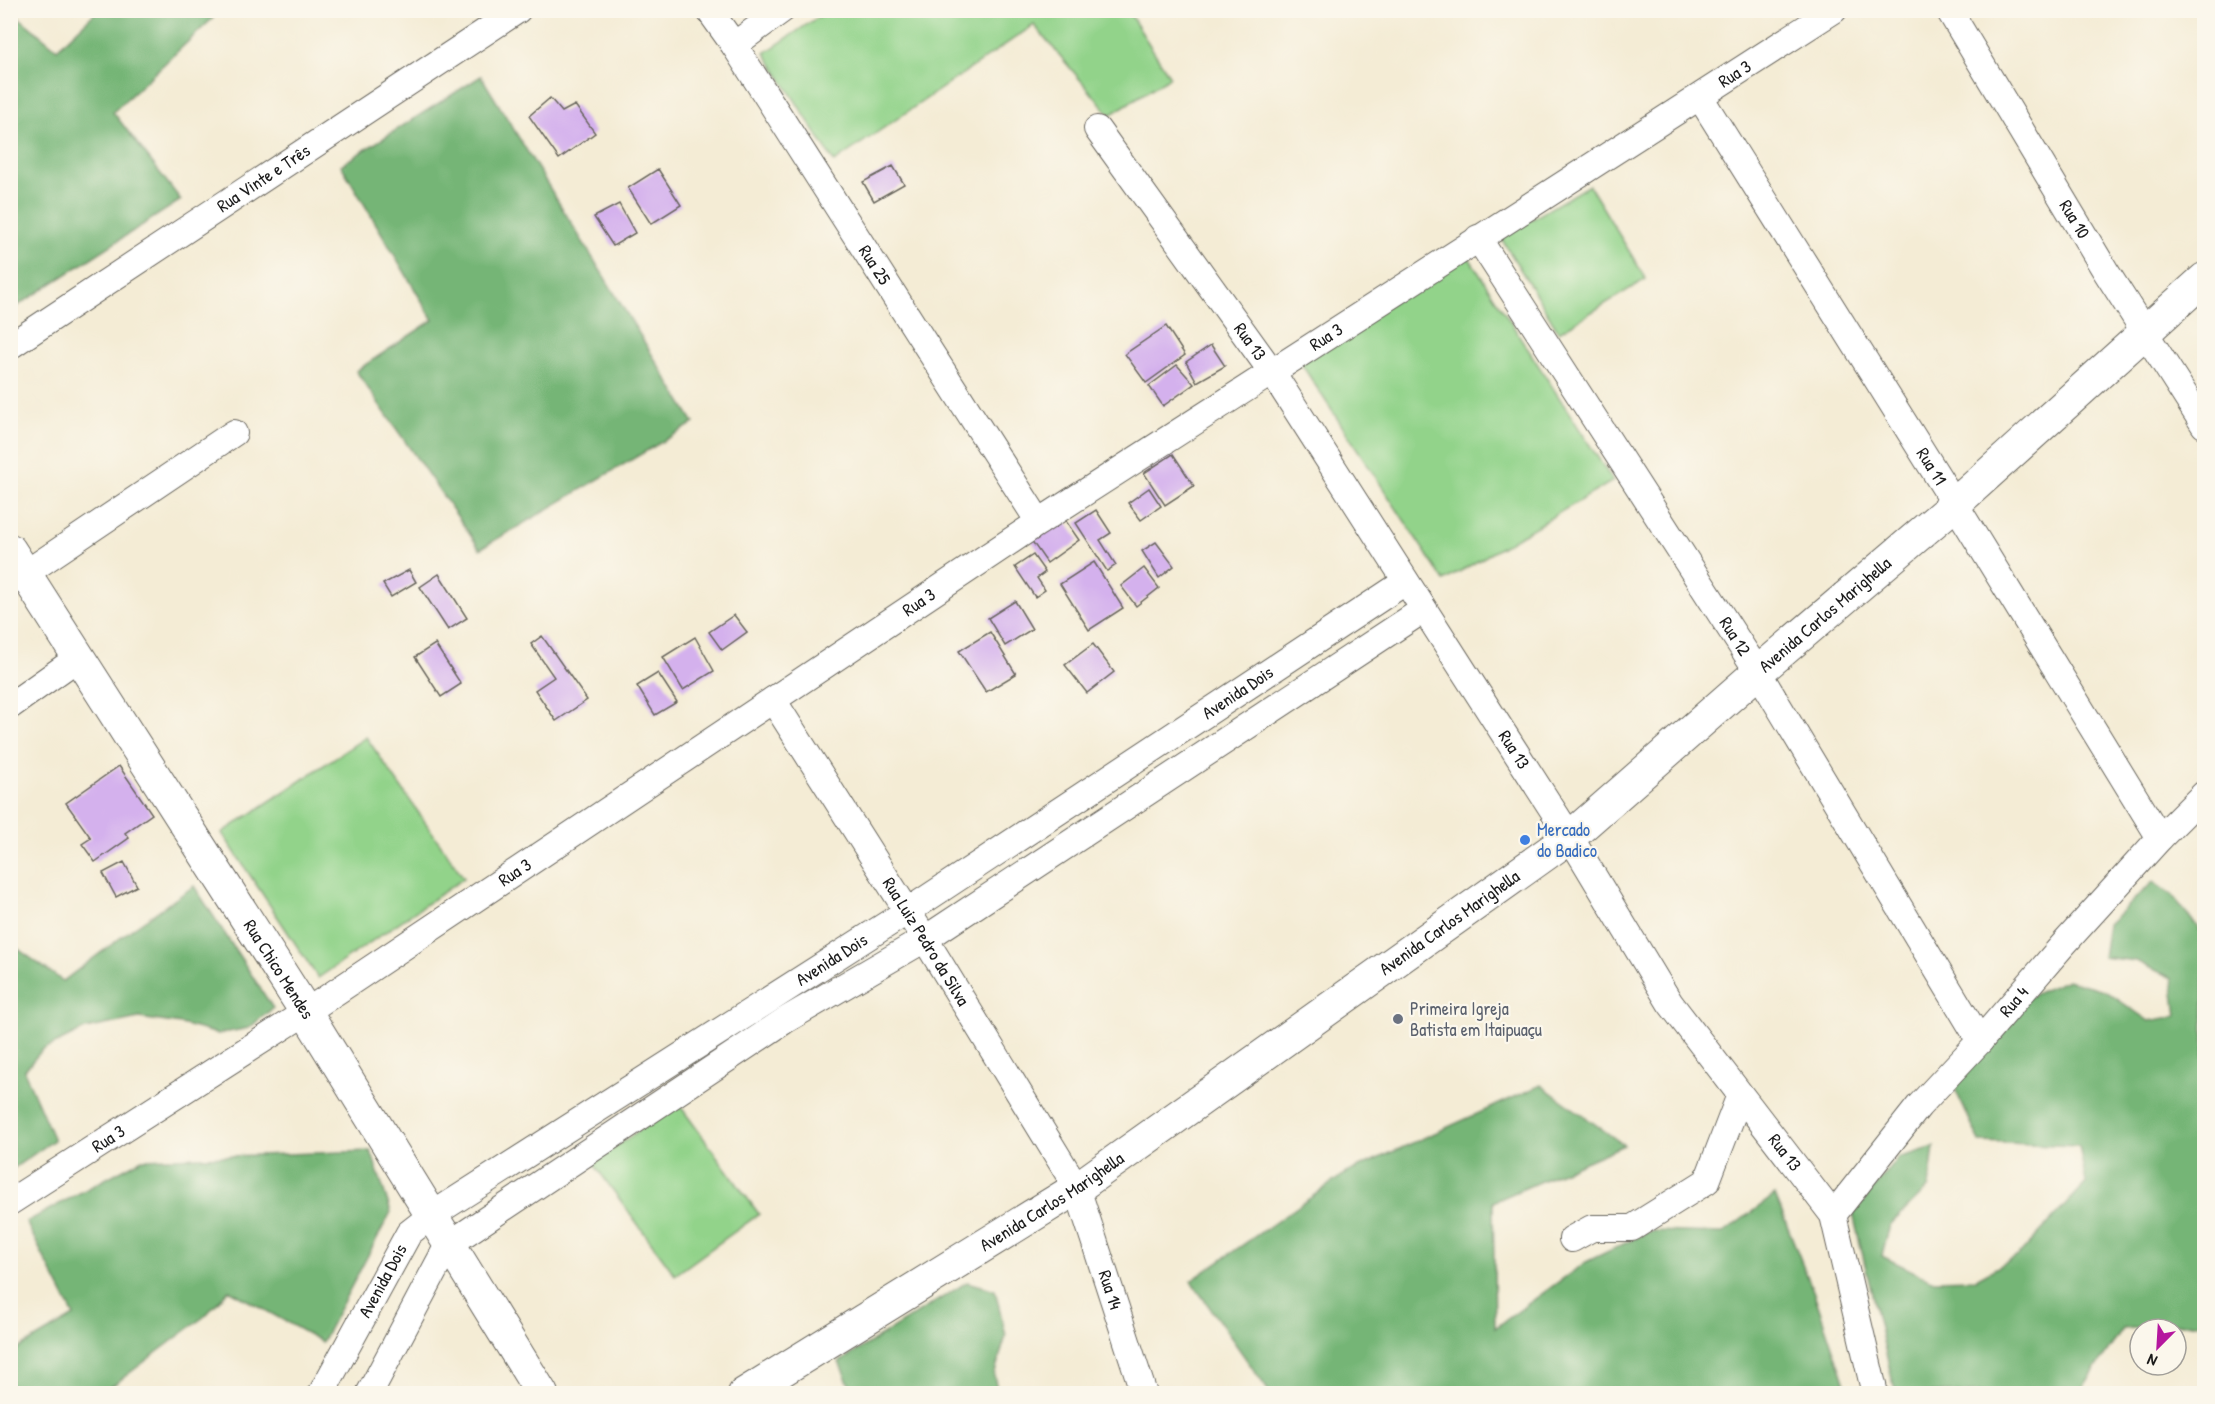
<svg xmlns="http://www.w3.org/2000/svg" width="2215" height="1404" viewBox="0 0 2215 1404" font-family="'Patrick Hand',sans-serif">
<rect width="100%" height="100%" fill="#fbf7ec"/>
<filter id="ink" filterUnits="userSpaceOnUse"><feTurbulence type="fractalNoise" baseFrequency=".0167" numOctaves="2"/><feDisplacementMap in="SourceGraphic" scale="12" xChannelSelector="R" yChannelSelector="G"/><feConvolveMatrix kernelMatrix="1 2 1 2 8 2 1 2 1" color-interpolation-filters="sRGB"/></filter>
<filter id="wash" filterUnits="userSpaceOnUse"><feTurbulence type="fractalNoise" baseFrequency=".008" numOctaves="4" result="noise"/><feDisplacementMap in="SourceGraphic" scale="24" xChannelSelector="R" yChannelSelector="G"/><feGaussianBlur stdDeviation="1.35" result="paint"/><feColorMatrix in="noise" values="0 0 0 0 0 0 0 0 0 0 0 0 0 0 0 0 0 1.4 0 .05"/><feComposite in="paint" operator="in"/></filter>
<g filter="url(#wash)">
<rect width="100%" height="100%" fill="#f4ecd5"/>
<path fill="#92d38a" stroke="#577853" stroke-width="1.5" d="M827 11H1128L1170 77 1110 115 1034 25 834 162 765 53Z
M1589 185 1646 279 1559 332 1501 238Z
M1466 253 1613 481 1444 581 1300 362Z
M366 737 464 878 318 978 222 833Z
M678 1103 759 1214 675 1275 593 1163Z"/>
<path fill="#75b576" stroke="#486849" stroke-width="1.5" d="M11 11 57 49 97 11H209L213 18 113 112 181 200 11 310Z
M481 76 694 423 480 549 356 371 433 320 341 165Z
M2153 882 2172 895 2204 935V1322L2123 1329 2079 1393H1898L1892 1379 1853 1214 1898 1158 1934 1147 1929 1187 1890 1225 1882 1256 1931 1280 1976 1279 2018 1256 2086 1183 2079 1146 1980 1142 1955 1089 2015 1002 2068 980 2104 990 2149 1021 2177 1016 2172 978 2136 961 2103 957 2108 924Z
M194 886 273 1008 249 1028 218 1034 181 1024 139 1018 85 1029 42 1050 24 1071 54 1140 11 1170V944L63 981 132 929Z
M1541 1085 1624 1145 1493 1202 1495 1328 1586 1262 1650 1231 1723 1233 1775 1195 1814 1293 1848 1393H1270L1191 1281 1346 1173Z
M371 1151 391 1212 322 1342 229 1290 205 1316 103 1393H11V1353L74 1316 26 1222 142 1159Z
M967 1282 995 1290 1006 1336 994 1375 998 1393H853L839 1362Z"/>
<g id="blocks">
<path fill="#d4b1ed" d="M550 98 562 112 575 105 595 133 559 159 529 116Z
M893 166 904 184 874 201 863 182Z
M658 169 681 205 651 224 628 188Z
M619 204 635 233 613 246 594 217Z
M1166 326 1185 355 1146 383 1125 354Z
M1211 345 1225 366 1197 382 1186 362Z
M1177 365 1194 384 1163 406 1149 386Z
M1173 454 1194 486 1165 505 1144 473Z
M1149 488 1161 506 1141 520 1128 503Z
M1096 510 1111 533 1100 540 1116 565 1107 571 1076 523Z
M1063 517 1079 540 1047 563 1031 540Z
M1156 542 1174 566 1159 578 1142 551Z
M1033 555 1045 572 1037 578 1045 590 1035 597 1015 567Z
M1094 562 1123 608 1089 630 1060 584Z
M1144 568 1159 588 1136 606 1121 586Z
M409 570 416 582 391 597 383 584Z
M439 574 467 618 448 630 420 587Z
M1015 601 1032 629 1005 646 988 618Z
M734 615 747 632 722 650 709 632Z
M990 632 1016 674 986 692 959 651Z
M542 636 587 700 556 721 535 690 554 677 531 644Z
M695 637 714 671 683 690 663 657Z
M435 644 461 684 441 697 415 657Z
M1093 644 1114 672 1087 693 1065 665Z
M658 673 677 702 655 715 637 686Z
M119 766 152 814 125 833 129 838 95 862 82 844 91 838 66 803Z
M124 862 137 886 116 897 103 873Z"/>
</g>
</g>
<g filter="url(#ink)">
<use href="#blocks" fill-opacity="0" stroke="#68655d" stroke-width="1.5"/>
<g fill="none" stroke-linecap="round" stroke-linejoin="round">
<defs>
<g id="minor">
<path id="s1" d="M709 10 734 45 1039 522"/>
<path id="s2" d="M1949 10 2105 270 2204 425"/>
<path d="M734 45 782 10"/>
<path id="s3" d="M1700 97 1955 504 2160 838"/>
<path id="s4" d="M1097 129 1272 372 1570 837 1670 1003 1833 1215 1875 1394"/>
<path id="s5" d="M1478 238 1758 672 1980 1041"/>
<path id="s6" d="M10 346 518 10"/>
<path d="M26 573 234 433"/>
<path id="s7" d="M773 700 925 939 1077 1188 1144 1394"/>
<path d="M10 706 79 657"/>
<path id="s8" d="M10 1202 306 1012 1039 522 1834 10"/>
<path id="s9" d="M1833 1215 1919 1106 1980 1041 2062 946 2160 838 2204 794"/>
<path d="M1572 1239 1592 1228H1632L1707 1181 1740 1095"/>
<path id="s10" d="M321 1394 409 1233 432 1215 908 911 1405 582"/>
<path d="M369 1394 448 1245 784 1021 925 939 1423 610"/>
</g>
<g id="major">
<path id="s11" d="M10 550 306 1012 542 1394"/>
<path id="s12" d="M744 1394 1077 1188 1570 837 1758 672 1955 504 2204 279"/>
</g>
</defs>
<use href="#minor" stroke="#68655d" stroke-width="28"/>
<use href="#major" stroke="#68655d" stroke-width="34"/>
<use href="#minor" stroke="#fff" stroke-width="26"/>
<use href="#major" stroke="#fff" stroke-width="32"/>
</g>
</g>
<circle fill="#3f7fe0" stroke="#fbf7ec" stroke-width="2" cx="1525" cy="840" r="6"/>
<circle fill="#6b7280" stroke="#fbf7ec" stroke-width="2" cx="1398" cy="1019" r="6"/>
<g text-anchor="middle" stroke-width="4.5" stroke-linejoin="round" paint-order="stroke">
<g font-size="18" fill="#1c1c1c" stroke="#fbf7ec">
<text dy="6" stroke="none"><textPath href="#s8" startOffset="2061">Rua 3</textPath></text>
<text dy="6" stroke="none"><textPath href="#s6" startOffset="304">Rua Vinte e Três</textPath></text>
<text dy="6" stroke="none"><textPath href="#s2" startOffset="244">Rua 10</textPath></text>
<text dy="6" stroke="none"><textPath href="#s1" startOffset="304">Rua 25</textPath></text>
<text dy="6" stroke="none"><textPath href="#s8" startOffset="1575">Rua 3</textPath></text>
<text dy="6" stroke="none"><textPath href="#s4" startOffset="262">Rua 13</textPath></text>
<text dy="6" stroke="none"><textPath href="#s3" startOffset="436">Rua 11</textPath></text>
<text dy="6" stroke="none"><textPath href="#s8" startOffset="1089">Rua 3</textPath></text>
<text dy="6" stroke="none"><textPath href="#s12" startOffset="1335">Avenida Carlos Marighella</textPath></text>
<text dy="6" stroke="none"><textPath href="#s5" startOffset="474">Rua 12</textPath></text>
<text dy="6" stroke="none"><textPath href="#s10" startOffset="1173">Avenida Dois</textPath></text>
<text dy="6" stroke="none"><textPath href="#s4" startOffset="748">Rua 13</textPath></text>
<text dy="6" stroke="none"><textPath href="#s8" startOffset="603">Rua 3</textPath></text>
<text dy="6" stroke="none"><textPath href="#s12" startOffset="849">Avenida Carlos Marighella</textPath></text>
<text dy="6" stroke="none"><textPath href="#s7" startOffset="286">Rua Luiz Pedro da Silva</textPath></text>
<text dy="6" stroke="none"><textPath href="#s10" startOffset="687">Avenida Dois</textPath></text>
<text dy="6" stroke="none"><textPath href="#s11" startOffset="498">Rua Chico Mendes</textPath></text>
<text dy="6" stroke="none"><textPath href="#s9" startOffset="280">Rua 4</textPath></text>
<text dy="6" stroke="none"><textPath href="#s8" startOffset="117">Rua 3</textPath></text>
<text dy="6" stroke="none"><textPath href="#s4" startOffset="1234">Rua 13</textPath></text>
<text dy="6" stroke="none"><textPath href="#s12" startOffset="363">Avenida Carlos Marighella</textPath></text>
<text dy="6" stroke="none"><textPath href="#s10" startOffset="129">Avenida Dois</textPath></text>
<text dy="6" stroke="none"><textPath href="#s7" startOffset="682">Rua 14</textPath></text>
</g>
<g font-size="18" fill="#366cbe" stroke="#fbf7ec" text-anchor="start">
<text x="1537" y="836">Mercado<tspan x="1537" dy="21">do Badico</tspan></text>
</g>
<g font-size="18" fill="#5b616d" stroke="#fbf7ec" text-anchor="start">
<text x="1410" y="1015">Primeira Igreja<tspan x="1410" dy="21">Batista em Itaipuaçu</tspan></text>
</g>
</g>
<rect width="2215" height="1404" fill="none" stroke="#fbf7ec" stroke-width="36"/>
<g transform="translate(2158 1347) rotate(204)"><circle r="28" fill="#fbf7ec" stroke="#a29f99" stroke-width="1.5"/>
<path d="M0-4.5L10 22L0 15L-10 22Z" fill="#b5179e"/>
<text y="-9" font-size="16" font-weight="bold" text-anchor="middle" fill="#1c1c1c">N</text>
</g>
</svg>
